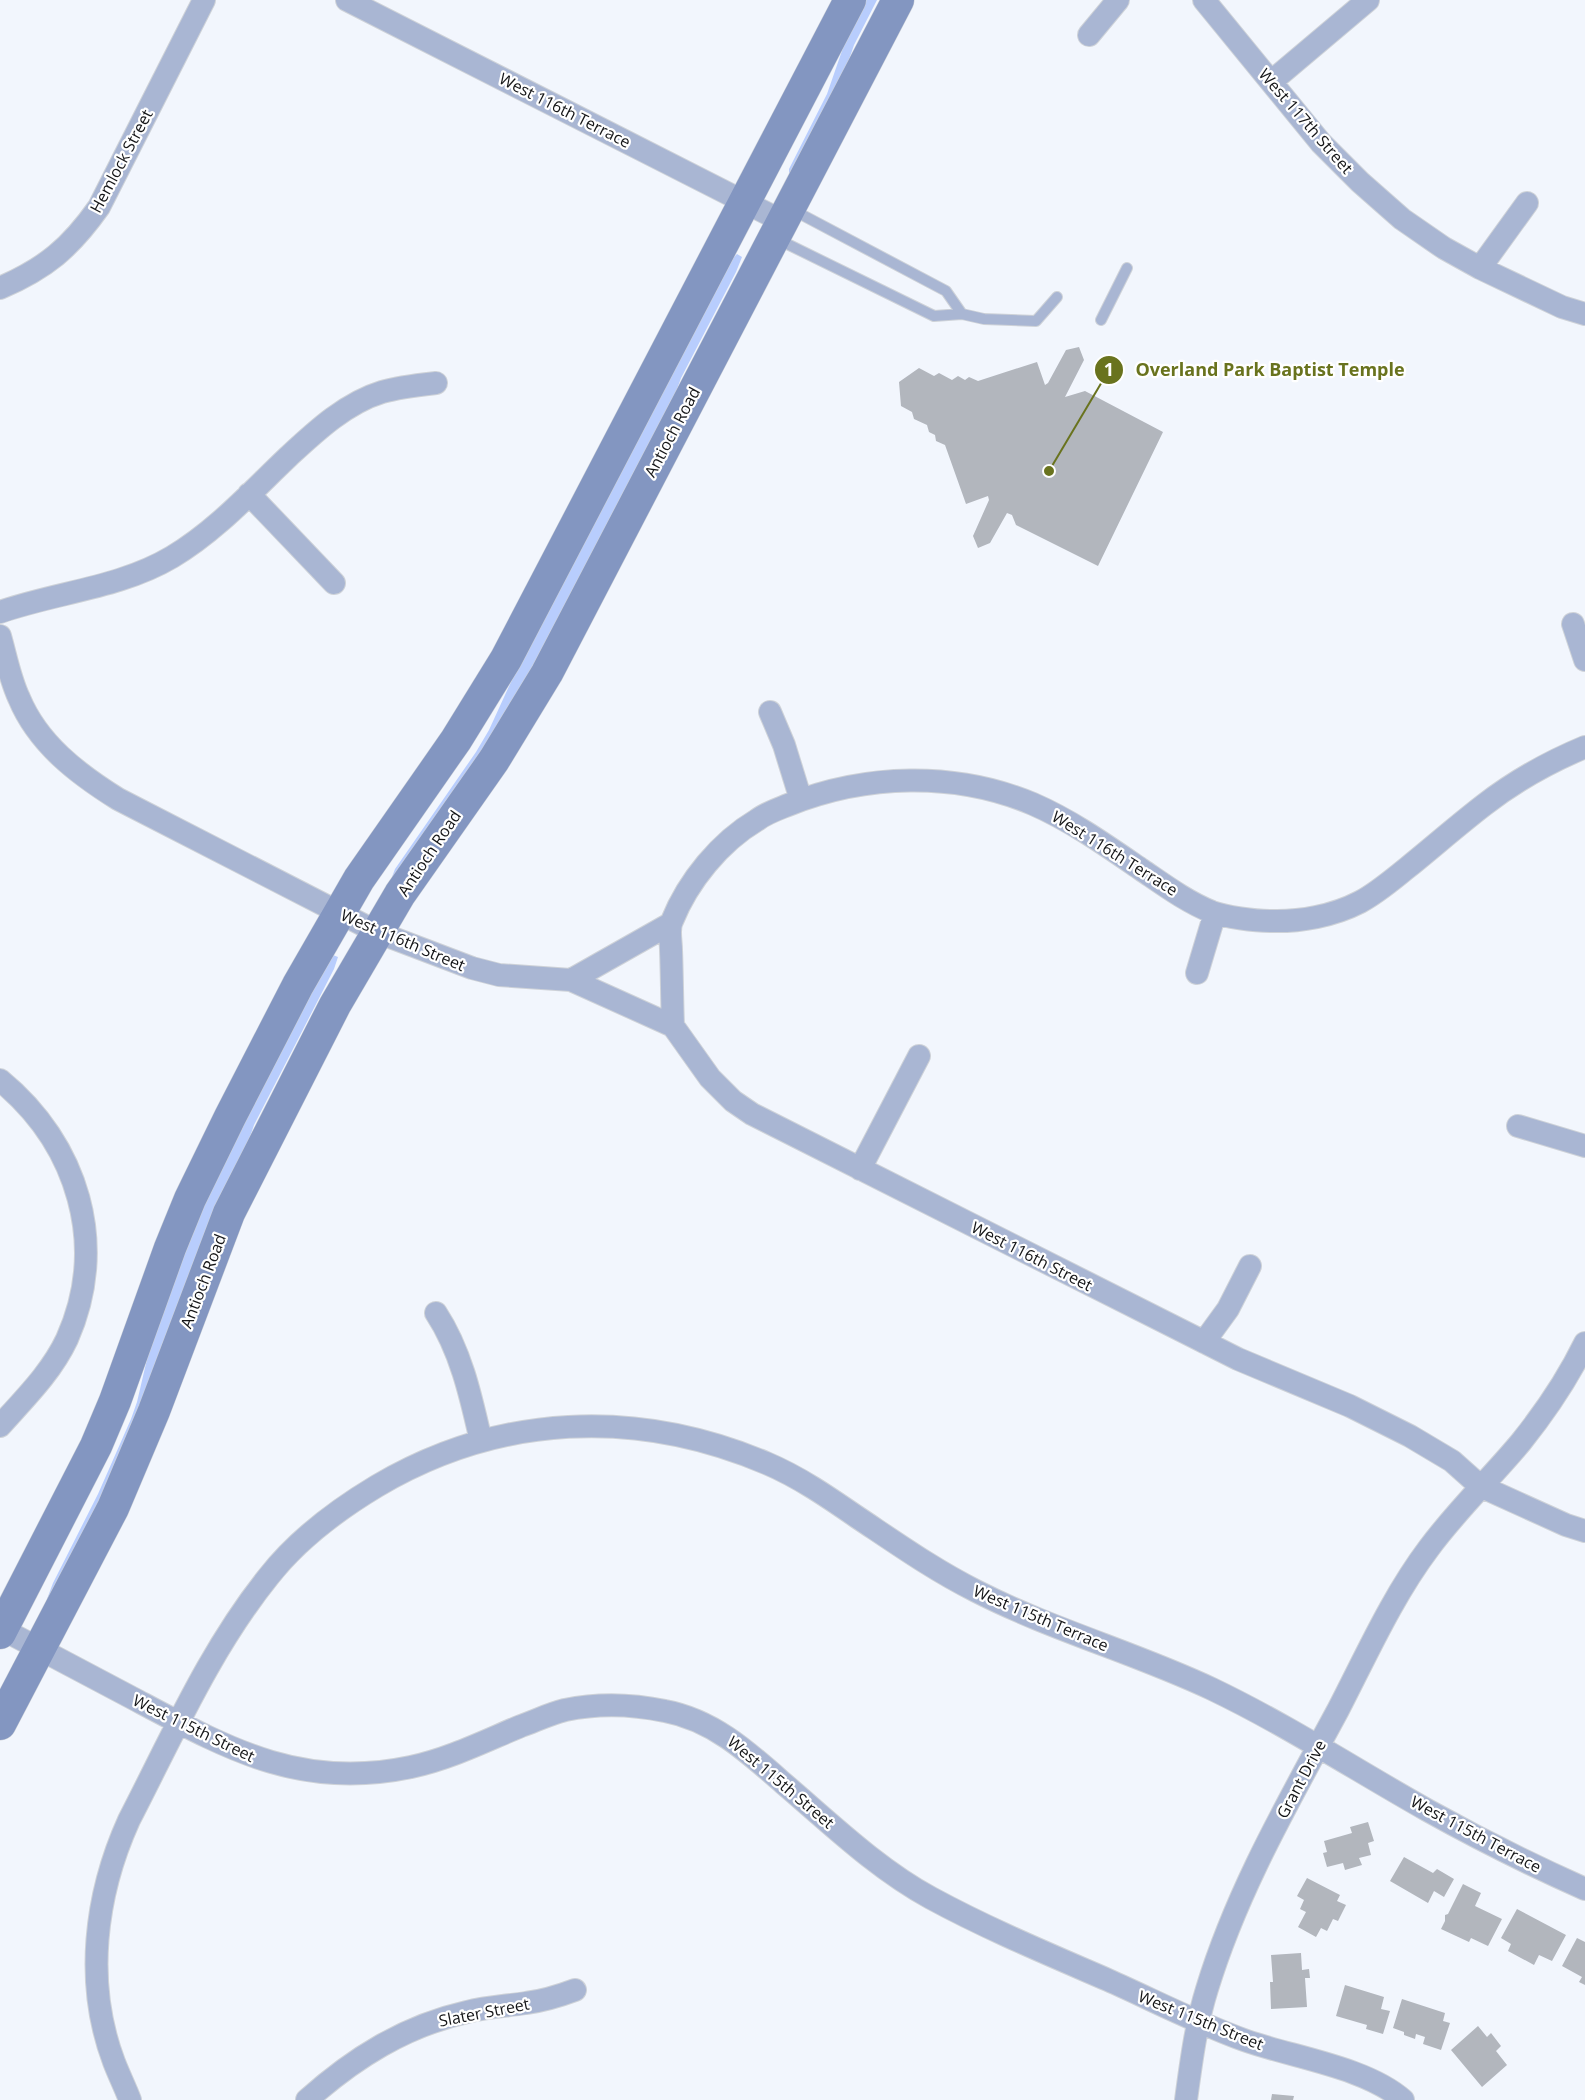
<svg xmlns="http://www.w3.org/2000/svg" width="1585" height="2100" viewBox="0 0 1585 2100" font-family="'Open Sans',sans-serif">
<rect width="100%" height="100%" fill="#f2f6fd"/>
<path fill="#b8cdfd" d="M866 0H877L854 45 839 89 794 175 789 173V169L827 94 844 45Z
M737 254 742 257 736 272 681 378 661 434 510 720 397 880 392 877 395 869 476 752 489 730 516 671 732 259Z
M333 955 338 957 334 969 254 1125 236 1178 156 1379 52 1601 47 1599 53 1583 98 1494 131 1419 137 1402 154 1329 218 1170 303 1006Z"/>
<path fill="#b2b6bd" d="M1079 347 1084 360 1065 397 1085 391 1163 432 1098 566 1016 525 1012 515 1007 513 990 543 978 548 973 536 989 500 988 496 966 504 945 445 936 441 935 435 929 432 927 425 914 419 912 412 901 406 899 382 919 368 934 376 939 373 952 380 958 376 965 380 969 377 978 381 1037 362 1045 385 1048 383 1066 350Z
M1368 1822 1374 1841 1368 1843 1371 1855 1359 1858 1362 1865 1345 1870 1343 1863 1327 1867 1323 1853 1327 1852 1324 1841 1352 1833 1350 1827Z
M1404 1857 1433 1873 1437 1869 1454 1879 1444 1897 1434 1891 1428 1903 1390 1881Z
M1307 1878 1340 1895 1337 1901 1346 1905 1338 1921 1333 1919 1327 1931 1321 1928 1316 1937 1298 1927 1306 1912 1300 1909 1304 1900 1297 1896Z
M1463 1884 1481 1893 1475 1906 1502 1919 1488 1946 1471 1938 1469 1942 1441 1929 1445 1921V1915L1448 1914Z
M1517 1909 1566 1935 1552 1961 1539 1955 1534 1965 1508 1951 1511 1944 1501 1938Z
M1577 1938 1585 1942V1985L1579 1982 1582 1977 1562 1966Z
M1301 1953 1302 1970 1309 1969 1310 1978H1305L1307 2007 1271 2009 1270 1982H1273L1271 1955Z
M1345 1985 1384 1997 1381 2009 1390 2011 1383 2034 1366 2029 1367 2025 1336 2016Z
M1402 1999 1445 2013 1443 2021 1450 2023 1441 2050 1423 2044 1425 2037 1416 2034 1415 2039 1404 2035V2032L1393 2028Z
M1478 2026 1487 2037 1491 2033 1501 2046 1496 2051 1507 2065 1482 2087 1451 2050Z
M1272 2094 1294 2096 1293 2100H1271Z"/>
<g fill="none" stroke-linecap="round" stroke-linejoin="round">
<defs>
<path id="service" d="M791 209 946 291 962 314
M777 239 934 316 962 314 984 319 1036 321 1057 297
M1101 320 1127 268"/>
<path id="minor" d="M347 0 782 221
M1204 0 1321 143 1360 182 1402 219 1444 248 1480 268 1562 307 1585 314
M1089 35 1118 0
M1272 81 1368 0
M1480 268 1527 203
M0 288C46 268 70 248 99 207L204 0
M249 494 334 583
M0 612C57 592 120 588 172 557 216 531 252 491 289 456 316 431 346 403 382 392 399 387 418 385 436 383
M1573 624 1585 660
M0 636C6 657 10 679 19 698 38 744 78 774 118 799L377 932 472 968 499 975 571 980 673 1026 710 1078 733 1101 752 1114 1238 1359 1350 1406 1410 1436 1452 1461 1480 1486 1566 1525 1585 1531
M770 712 784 745 801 800
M1197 973 1215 913
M571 980 670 924
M673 1026C672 1000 672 975 671 950 671 941 668 929 672 921 688 881 720 842 757 820 766 813 778 809 788 805 865 774 955 771 1033 804 1072 821 1107 846 1142 870 1164 885 1187 902 1212 912 1226 917 1254 921 1270 921 1300 922 1333 916 1360 902 1377 893 1392 880 1407 868 1433 847 1458 825 1484 805 1515 781 1549 762 1585 747
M0 1080C78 1144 109 1245 67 1339 51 1373 24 1399 0 1426
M1518 1126 1585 1146
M860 1169 919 1056
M436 1313C461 1351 471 1397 481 1441
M1204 1342 1228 1309 1250 1266
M0 1628C46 1652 92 1677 138 1701 230 1750 302 1790 411 1767 449 1759 485 1741 521 1726 535 1721 549 1714 565 1710 598 1703 632 1704 665 1711 713 1720 748 1752 783 1783 830 1823 876 1868 931 1898 988 1929 1048 1954 1108 1980 1153 2000 1197 2023 1244 2040 1291 2057 1366 2067 1403 2100
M130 2100C125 2087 119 2075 114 2062 84 1983 95 1895 129 1820 172 1737 210 1649 269 1576 298 1539 337 1510 377 1486 499 1414 636 1408 766 1463 799 1477 828 1497 857 1517 896 1543 934 1570 976 1591 1052 1630 1136 1653 1212 1689 1287 1725 1356 1770 1427 1810 1479 1839 1531 1865 1585 1889
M307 2100C354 2058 405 2026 467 2012 486 2007 506 2006 526 2003 543 2001 559 1996 575 1990
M1186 2100C1191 2063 1196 2024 1207 1989 1237 1890 1289 1801 1338 1710 1366 1656 1392 1597 1429 1548 1457 1510 1491 1478 1521 1442 1545 1412 1568 1378 1585 1343"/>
<path id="secondary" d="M0 1633 96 1446 115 1401 170 1248 190 1199 230 1117 298 985 359 879 456 740 506 659 850 0
M0 1724 113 1508 154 1411 229 1213 335 1005 400 894 494 760 547 673 898 0"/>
</defs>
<use href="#service" stroke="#ced2d8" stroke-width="12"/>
<use href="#minor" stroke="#ced2d8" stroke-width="24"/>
<use href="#secondary" stroke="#ced2d8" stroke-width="33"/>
<use href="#service" stroke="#a9b6d3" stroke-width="10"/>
<use href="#minor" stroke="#a9b6d3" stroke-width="22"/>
<use href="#secondary" stroke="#8396c1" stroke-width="32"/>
</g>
<g text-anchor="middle" stroke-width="4.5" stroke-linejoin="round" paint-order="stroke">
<g font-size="16" fill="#141517" stroke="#fff">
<text transform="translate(565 110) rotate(27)" y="6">West 116th Terrace</text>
<text transform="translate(1306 121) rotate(49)" y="6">West 117th Street</text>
<text transform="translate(121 161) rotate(-62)" y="6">Hemlock Street</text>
<text transform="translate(672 432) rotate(-62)" y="6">Antioch Road</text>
<text transform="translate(429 853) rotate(-56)" y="6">Antioch Road</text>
<text transform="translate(1115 853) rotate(32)" y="6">West 116th Terrace</text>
<text transform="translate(403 940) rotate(23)" y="6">West 116th Street</text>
<text transform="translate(1032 1256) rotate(27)" y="6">West 116th Street</text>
<text transform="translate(203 1281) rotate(-69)" y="6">Antioch Road</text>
<text transform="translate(1041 1618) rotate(23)" y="6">West 115th Terrace</text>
<text transform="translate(194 1728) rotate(26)" y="6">West 115th Street</text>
<text transform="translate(1301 1779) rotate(-62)" y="6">Grant Drive</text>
<text transform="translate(781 1782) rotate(40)" y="6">West 115th Street</text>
<text transform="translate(1476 1834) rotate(28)" y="6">West 115th Terrace</text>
<text transform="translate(484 2012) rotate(-11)" y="6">Slater Street</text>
<text transform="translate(1201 2020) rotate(22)" y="6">West 115th Street</text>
</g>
</g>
<path fill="none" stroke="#69731e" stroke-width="2" d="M1049 471L1109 370"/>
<g fill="#69731e" stroke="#fff" stroke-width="2">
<circle cx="1049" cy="471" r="6"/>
<circle cx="1109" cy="370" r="15"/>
</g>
<g font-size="18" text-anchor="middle" font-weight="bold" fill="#fff">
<text x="1109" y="376">1</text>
</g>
<g font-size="18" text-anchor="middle" font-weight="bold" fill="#69731e" stroke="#fff" stroke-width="4.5" stroke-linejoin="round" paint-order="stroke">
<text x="1270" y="376">Overland Park Baptist Temple</text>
</g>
</svg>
